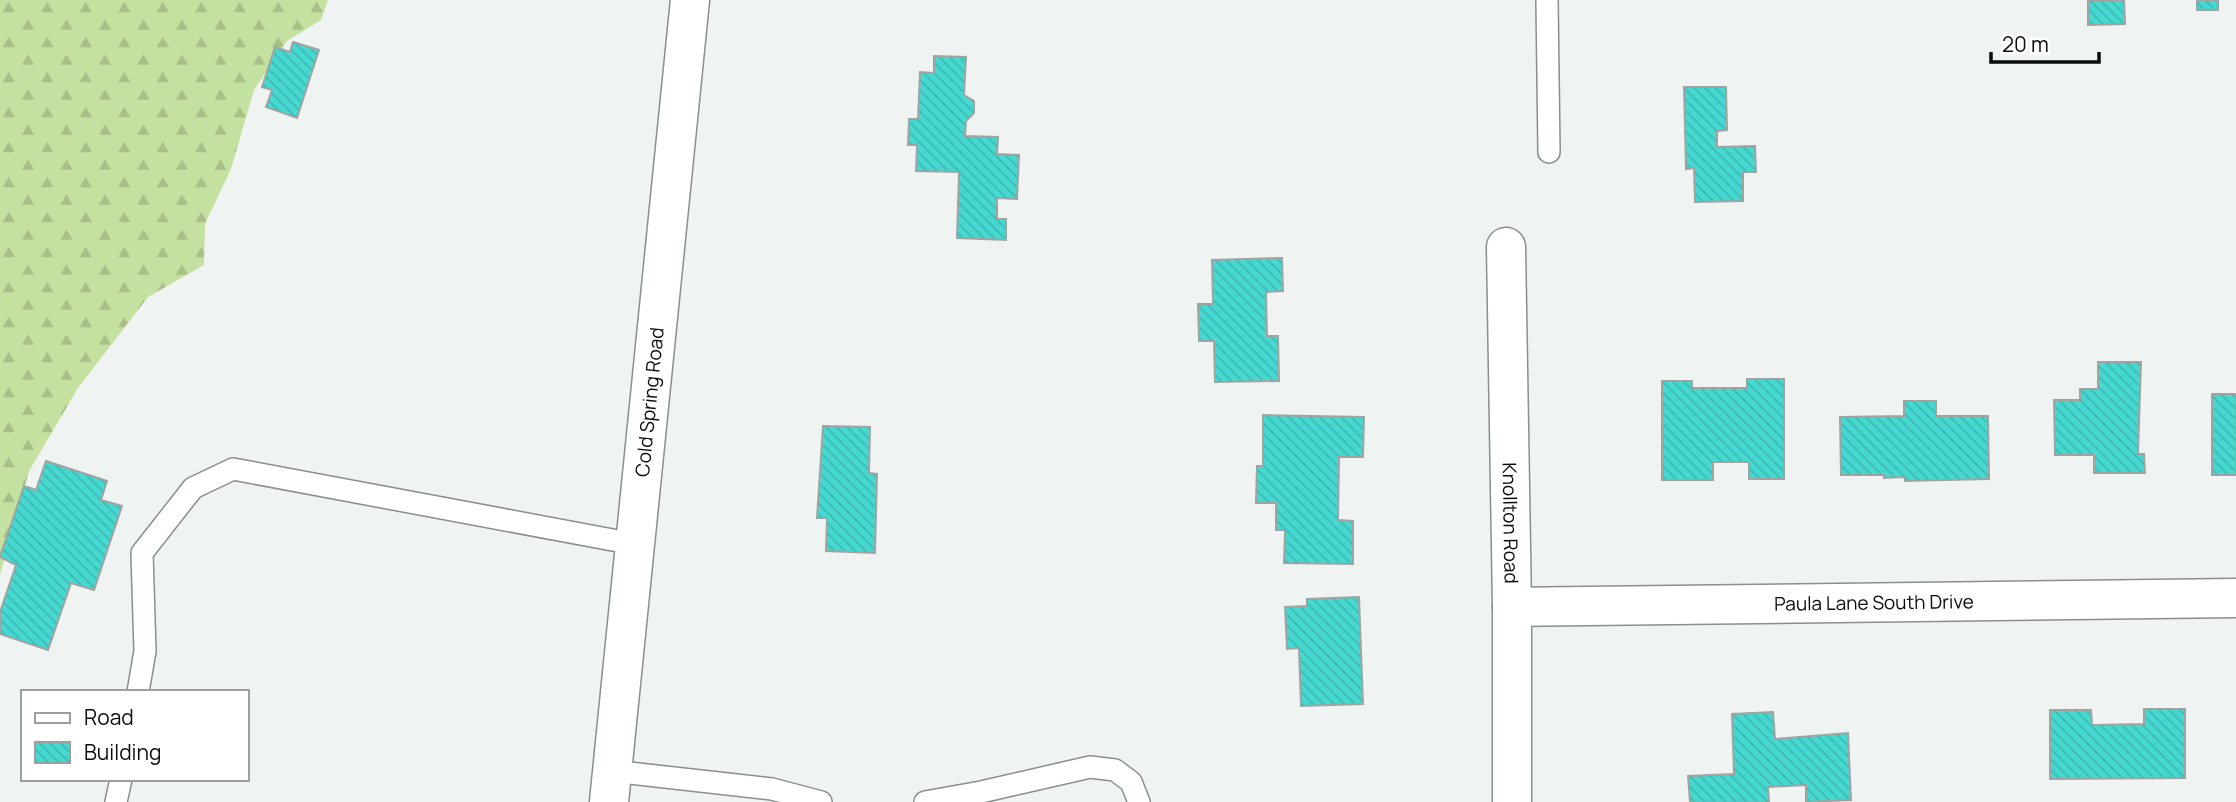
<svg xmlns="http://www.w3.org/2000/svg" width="2236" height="802" viewBox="0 0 2236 802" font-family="Manrope,sans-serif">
<defs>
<pattern id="forest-firs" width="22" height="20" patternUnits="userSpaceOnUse" patternTransform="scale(1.75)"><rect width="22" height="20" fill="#c5e19f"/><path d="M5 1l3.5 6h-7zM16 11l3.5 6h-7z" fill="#a8c088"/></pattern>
<pattern id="building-back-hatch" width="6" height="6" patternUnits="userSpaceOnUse" patternTransform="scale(1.75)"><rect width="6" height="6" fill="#46d9d1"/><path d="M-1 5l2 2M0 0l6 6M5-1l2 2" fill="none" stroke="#3cb9b2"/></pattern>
</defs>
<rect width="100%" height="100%" fill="#eff3f2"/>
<path fill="url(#forest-firs)" d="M0 0H328L321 20 287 41 254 90 231 169 205 224 204 265 148 297 78 388 29 471 0 575Z"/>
<path fill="url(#building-back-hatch)" stroke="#9fa4a3" stroke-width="2" d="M2088 0H2124L2125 24 2088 25Z
M2197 0H2218V10H2197Z
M293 42 319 50 297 118 266 107 272 90 262 87 275 47 290 52Z
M934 56 966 57 964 95 974 101V113L966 121 965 136 998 137 997 154 1019 155 1017 199 997 198V219H1006V240L957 238 959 172 916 171 917 145H908L909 119H918L920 72 934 73Z
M1684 87H1726L1727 130 1717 131V147L1755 146 1756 172H1743V201L1695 202 1694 168 1686 169Z
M1282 258 1283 291 1266 292 1267 336H1278L1279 381 1215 382 1214 341H1199L1198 304H1213L1212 260Z
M2098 362H2141L2138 454H2144L2145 473H2094V455H2055L2054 400H2080V389H2098Z
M1747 379H1784V479H1749V462H1713V480H1662V381H1692V388H1747Z
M2212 394H2236V475H2212Z
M1904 401H1936V416H1988L1989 479 1905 481V477L1884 478V475H1841L1840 417 1904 416Z
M1263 415 1364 417 1363 457H1339L1338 520 1353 521V564L1284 563 1285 530H1276V503H1256L1257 466H1263Z
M823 426 870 427 869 473 877 474 875 553 826 551 827 518H817Z
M46 461 107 481 101 500 122 506 94 590 71 583 48 650 0 634V612L16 565 0 557 24 486 36 490Z
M1359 597 1363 704 1301 706 1299 648 1287 649 1285 607 1307 606V599Z
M2144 709H2185V778L2050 779V710H2091L2092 725 2144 724Z
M1773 712 1775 739 1848 733 1851 800 1806 802V785L1768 787 1769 802H1690L1688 776 1734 774 1732 714Z"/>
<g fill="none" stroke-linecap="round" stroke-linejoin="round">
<defs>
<path id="service" d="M1547 0 1549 152
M138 692 145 651 142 553 193 488 233 469 634 544
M612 771 772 789 821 802
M116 802 121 779
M925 802 981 792 1090 767 1115 770 1131 782 1139 802"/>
<g id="minor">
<path id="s1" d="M1506 247 1512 607V802"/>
<path id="s2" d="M1512 607 2236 598"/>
</g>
<g id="tertiary">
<path id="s3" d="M609 802 690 0"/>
</g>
</defs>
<use href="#service" stroke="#8a8e8c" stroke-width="24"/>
<use href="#minor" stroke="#8a8e8c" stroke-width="41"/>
<use href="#tertiary" stroke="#8a8e8c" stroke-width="41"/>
<use href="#service" stroke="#fff" stroke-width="21"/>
<use href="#minor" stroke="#fff" stroke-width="38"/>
<use href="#tertiary" stroke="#fff" stroke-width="38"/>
</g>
<g text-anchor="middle" stroke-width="5" stroke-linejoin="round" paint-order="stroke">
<g font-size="19" fill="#0b0c0c" stroke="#fff">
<text dy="7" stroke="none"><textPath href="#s3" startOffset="402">Cold Spring Road</textPath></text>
<text dy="7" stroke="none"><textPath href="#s1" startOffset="276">Knollton Road</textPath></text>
<text dy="7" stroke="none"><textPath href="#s2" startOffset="362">Paula Lane South Drive</textPath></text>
</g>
</g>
<rect x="21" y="690" width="228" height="91" fill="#ffffff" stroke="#9d9e9e" stroke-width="2"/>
<rect x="35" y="713" width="35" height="10" fill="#ffffff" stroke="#9d9e9e" stroke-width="2"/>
<text x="84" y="725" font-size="21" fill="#0b0c0c">Road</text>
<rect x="35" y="742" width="35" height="21" fill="url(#building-back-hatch)" stroke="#9d9e9e" stroke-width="2"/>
<text x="84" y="760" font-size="21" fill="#0b0c0c">Building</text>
<path d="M1991 52v10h108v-10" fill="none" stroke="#0b0c0c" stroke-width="3.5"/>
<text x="2002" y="52" font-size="21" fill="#0b0c0c" stroke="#ffffff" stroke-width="5" paint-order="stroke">20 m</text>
</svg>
